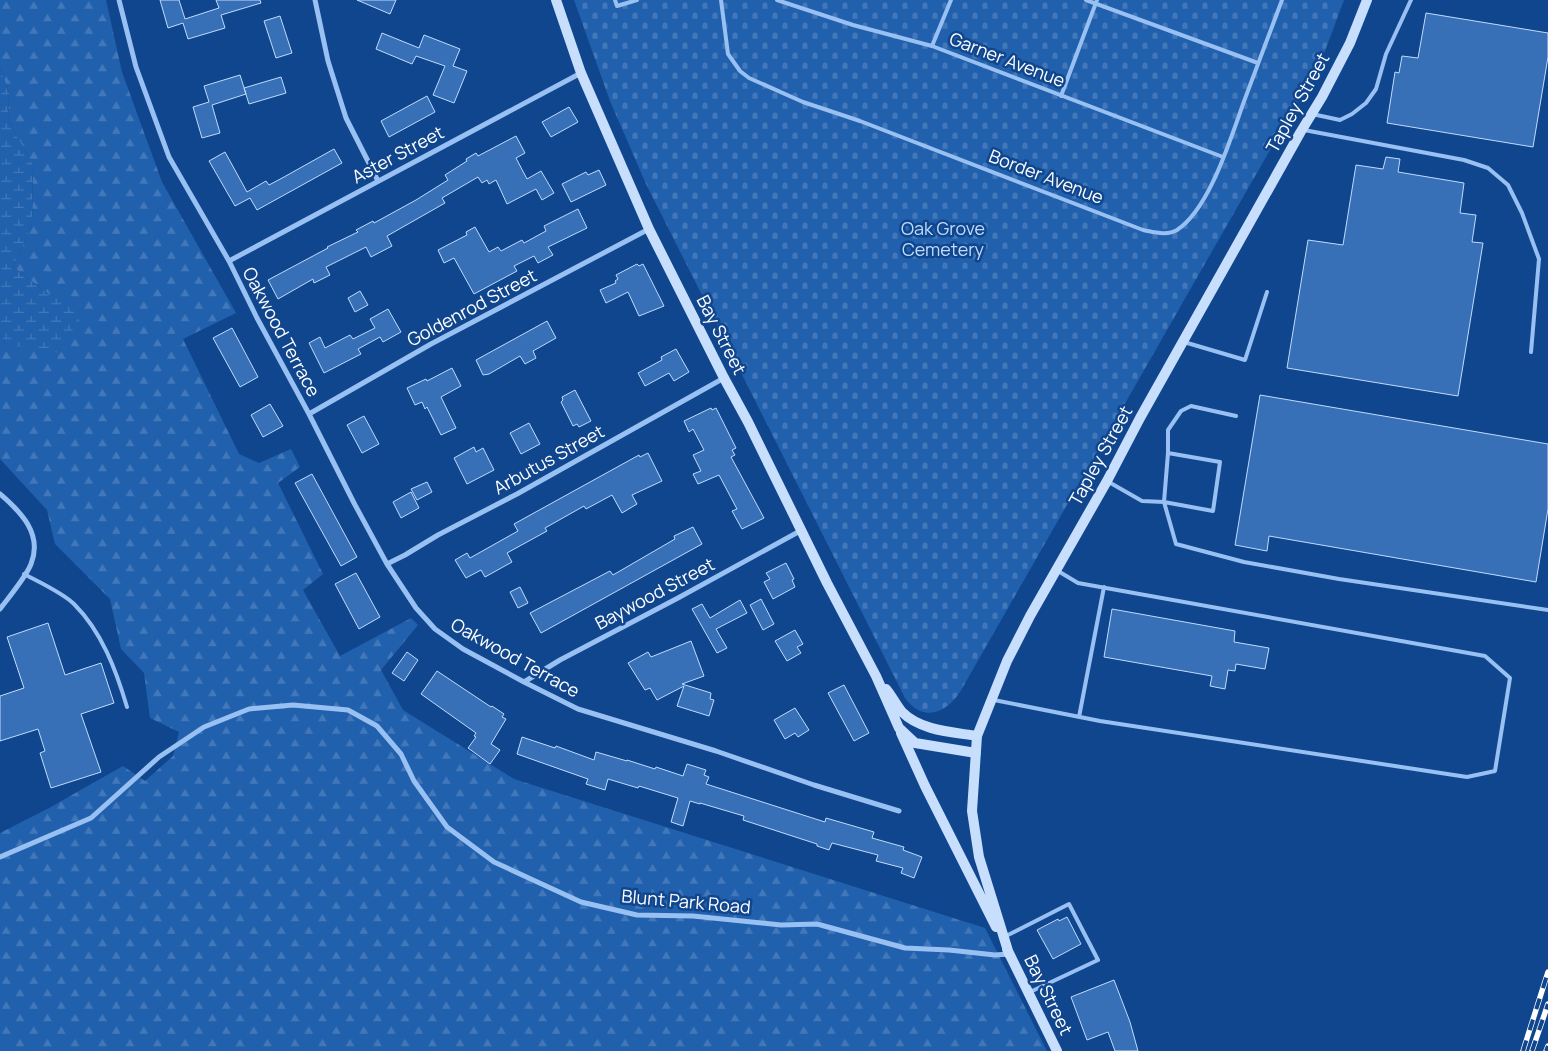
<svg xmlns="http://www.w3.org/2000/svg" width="1548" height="1051" viewBox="0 0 1548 1051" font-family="Manrope,sans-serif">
<defs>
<pattern id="forest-firs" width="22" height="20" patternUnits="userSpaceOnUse" patternTransform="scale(1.25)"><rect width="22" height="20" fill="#2160ad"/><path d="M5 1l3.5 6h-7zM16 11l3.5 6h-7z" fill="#4278b9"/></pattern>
<pattern id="wetland-marsh" width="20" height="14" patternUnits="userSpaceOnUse" patternTransform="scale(1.25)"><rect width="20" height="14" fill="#2160ad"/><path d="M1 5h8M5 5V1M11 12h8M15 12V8" fill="none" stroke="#4278b9"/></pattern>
<pattern id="cemetery-stones" width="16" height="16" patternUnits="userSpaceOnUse" patternTransform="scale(1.25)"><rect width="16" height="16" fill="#2160ad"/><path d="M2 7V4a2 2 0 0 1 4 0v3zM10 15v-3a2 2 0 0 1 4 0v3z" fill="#4278b9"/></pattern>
</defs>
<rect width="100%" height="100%" fill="#10468e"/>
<path fill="url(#forest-firs)" d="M0 0H106L122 72 162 182 236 313 183 339 239 454 259 463 291 449 300 467 278 483 323 574 303 590 340 656 411 618 418 625 381 670 403 710 514 779 985 928 1047 1051H0V833L49 808 123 766 145 781 173 756 179 732 150 718 144 673 121 649 110 599 55 544 47 510 0 459V333L5 344 83 310 47 293 13 267 32 224 33 165 8 120 9 93 0 68Z"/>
<path fill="url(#wetland-marsh)" d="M0 68 9 93 8 120 33 165 32 224 13 267 47 293 83 309 61 353 5 344 0 333Z"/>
<path fill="url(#cemetery-stones)" d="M574 0H1344L1322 59 960 692C946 714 922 722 905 698L646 184 610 101Z"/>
<path fill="#3870b7" stroke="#bfdbfd" d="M160 0H179L185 19 219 8 216 0H260L261 3 221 15 225 28 188 39 183 23 168 28Z
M357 0H396L390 14Z
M1426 13 1548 33V57L1533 147 1387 123 1395 72 1399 73 1402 56 1418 58Z
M280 16 292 53 276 58 264 21Z
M382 33 419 48 424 35 460 49 453 66 467 71 454 103 433 95 445 66 416 56 412 64 376 49Z
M240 75 246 94 212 105 220 133 202 138 193 107 209 102 204 86Z
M281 77 286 93 249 104 244 88Z
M427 96 435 112 389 137 381 121Z
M569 107 578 122 551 137 542 122Z
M516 136 525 153 516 158 527 179 541 171 554 193 542 200 536 189 507 204 496 180 489 184 487 180 482 183 478 177 442 198 445 203 387 236 392 246 371 257 366 247 326 267 330 275 314 283 313 279 278 299 268 280 328 248 327 247 358 232 356 230 373 221 374 223 416 200 448 180 445 175 467 161 466 159 476 153 478 156Z
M334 149 342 163 257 210 250 198 235 206 209 161 225 152 247 192 266 181 269 185 284 177Z
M1386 157 1400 159 1398 172 1464 183 1460 213 1476 215 1472 242 1483 243 1458 396 1287 368 1308 240 1343 245 1356 165 1383 169Z
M599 170 606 185 571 202 562 184 586 172 588 175Z
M578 209 587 228 548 247 553 255 538 263 534 256 514 266 517 271 474 294 454 258 444 263 438 250 467 235 466 232 475 227 489 252 498 247 501 251 522 240 524 243 546 231 544 226Z
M637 264 639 266 643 264 664 306 639 316 628 292 606 303 600 290 616 283 615 281 618 279 616 275Z
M360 291 368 305 355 312 348 298Z
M388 309 401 332 383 342 380 337 358 349 361 354 324 373 309 343 320 337 325 348 350 335 353 339 375 328 370 319Z
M547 321 556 338 533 351 536 358 525 364 520 356 489 374 483 375 476 360Z
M232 328 258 377 240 387 213 338Z
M676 349 689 372 674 381 669 373 645 386 638 373 662 360 661 357Z
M452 368 461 386 441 397 456 428 441 435 427 407 425 409 422 402 415 405 407 388 426 379 427 381Z
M575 390 591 421 579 427 577 424 573 426 561 402 563 400 562 397Z
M1260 395 1548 444V509L1536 582 1269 536 1267 551 1235 545Z
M270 404 283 426 263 437 251 415Z
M711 408 712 410 716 408 736 448 732 450 735 455 731 457 764 518 742 529 732 511 737 509 719 475 698 484 693 474 701 471 693 455 704 450 693 429 689 432 684 421Z
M364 416 379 444 362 453 347 425Z
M529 423 540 444 521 454 510 433Z
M474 447 476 452 483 448 494 470 467 484 454 458Z
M648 453 662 481 632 495 637 504 622 513 612 495 586 509 584 506 545 528 547 531 507 553 512 562 485 577 481 570 466 578 455 560 467 553 470 558 518 531 514 524 639 455 640 457Z
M312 474 357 557 341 566 295 483Z
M427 482 432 492 417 500 411 489Z
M411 492 419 508 401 518 393 502Z
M693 527 702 544 541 633 530 613 610 571 613 575 675 539 674 536Z
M786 563 794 579 792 580 795 587 773 599 764 582 770 579 766 573Z
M356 573 380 617 359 629 335 584Z
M520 587 528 603 518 608 510 592Z
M761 599 774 624 763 630 750 605Z
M740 600 747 613 716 629 727 648 717 653 692 609 702 604 710 618Z
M1112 609 1235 631 1234 642 1269 648 1265 669 1236 664 1235 671 1228 670 1225 689 1210 686 1212 676 1104 657Z
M48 623 65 675 101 663 114 703 81 714 101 772 51 788 40 753 45 751 38 729 0 741V696L24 688 7 637Z
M795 630 803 644 797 647 801 653 787 661 775 641Z
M691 641 704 676 682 684 711 693 710 699 714 700 709 716 677 706 684 686 657 700 650 688 645 690 628 663 648 652 651 657Z
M407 652 418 660 404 681 392 673Z
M437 671 491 707 492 706 504 714 502 717 506 719 491 744 500 750 490 764 468 748 476 737 474 736 476 733 421 694Z
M844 685 869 733 854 741 828 693Z
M795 708 809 730 798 737 795 733 785 739 774 720Z
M522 737 555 748 556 746 594 760 596 752 627 761V760L655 769 656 767 683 776 687 764 706 770 704 775 709 777 706 784 825 822 826 818 874 832 872 838 904 847 903 850 922 857 914 878 901 873 903 868 876 861 878 855 832 843 829 850 817 846V844L743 820 744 816 700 803V804L690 801 683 826 671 822 678 798 639 786 638 788 608 779 605 790 586 784 588 779 517 754Z
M1067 917 1081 944 1053 959 1037 930 1058 919 1059 921Z
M1114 980 1130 1022 1138 1051H1115L1108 1032 1087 1040 1071 997Z"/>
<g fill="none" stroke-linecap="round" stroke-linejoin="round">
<path stroke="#98c0f2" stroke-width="4" d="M615 0 617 6 637 0
M721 0 728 54 740 71 749 78 803 102 860 121 1143 230C1154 232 1167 236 1177 230 1211 208 1232 133 1246 96 1258 64 1270 32 1282 0
M777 0 853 25 932 46 1223 157
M1086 0 1258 63
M932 46 951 0
M1061 96 1097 0
M1312 114 1340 120 1352 114 1366 103 1376 89 1386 54 1411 0
M1304 130 1464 160 1488 168 1508 185 1522 213 1539 259 1531 352
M1184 342 1245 360 1267 292
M1236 416 1191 406 1181 411 1168 430V453L1164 502 1176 544 1244 562 1339 579 1548 610
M1107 481 1142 501 1164 502 1213 511 1220 462 1168 453
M24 574C39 582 63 593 74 604 102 632 116 670 127 707
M994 700 1100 721 1467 777 1495 771 1510 678 1485 656 1078 583 1058 571
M1079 717 1104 587
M1004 937 1069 904 1098 960 1030 992"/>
<path stroke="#98c0f2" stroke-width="5" d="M119 0 136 67 169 157 229 261 257 318 309 414 354 503 387 564 416 608 435 629 463 649 524 682 578 709 716 751 814 785 899 811
M315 0 328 61 346 118 378 181
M229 261 581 73
M309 414 431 344 649 229
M0 494C21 512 43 534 31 564 26 577 9 597 0 609
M387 564 405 555 438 535 517 494 724 378
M524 682 560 660 678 598 800 531
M0 857 91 818 159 757 204 727 249 709 293 705 348 710 377 726 401 754 414 781 447 827 494 862 581 902 637 915 693 916 781 925 817 924 905 948 949 950 995 955 1009 954"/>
<path stroke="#c7defc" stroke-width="10" d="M556 0 581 73 649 229 724 378 748 422 827 583 876 676 899 728 915 743 976 753
M886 689C892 696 896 705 902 712 921 731 953 732 977 736
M901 733 925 786 996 927
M1007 949 1057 1051
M1009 954 979 857 972 811 977 736 1007 661 1030 616 1107 481 1140 418 1300 133 1322 97 1350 43 1367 0"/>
<defs>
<path id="rail" d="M1523 1051 1548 972
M1532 1051 1548 1004
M1546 1051 1548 1046"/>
</defs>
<use href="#rail" stroke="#fff" stroke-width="5.5"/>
<use href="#rail" stroke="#10468e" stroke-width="4" stroke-dasharray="11" stroke-linecap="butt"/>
</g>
<g text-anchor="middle" stroke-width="5" stroke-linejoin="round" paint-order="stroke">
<g font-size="18" fill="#fff" stroke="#10468e">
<text transform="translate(1007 60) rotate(21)" y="6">Garner Avenue</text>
<text transform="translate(1298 103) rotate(-61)" y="6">Tapley Street</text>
<text transform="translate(398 155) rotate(-28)" y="6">Aster Street</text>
<text transform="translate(1046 177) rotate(21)" y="6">Border Avenue</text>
<text transform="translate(472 308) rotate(-28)" y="6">Goldenrod Street</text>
<text transform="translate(281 332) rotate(62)" y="6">Oakwood Terrace</text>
<text transform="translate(721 335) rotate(63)" y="6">Bay Street</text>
<text transform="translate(1101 456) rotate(-61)" y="6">Tapley Street</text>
<text transform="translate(549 460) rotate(-29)" y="6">Arbutus Street</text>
<text transform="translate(655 594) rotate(-28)" y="6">Baywood Street</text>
<text transform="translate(515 658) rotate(29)" y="6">Oakwood Terrace</text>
<text transform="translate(686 902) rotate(5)" y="6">Blunt Park Road</text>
<text transform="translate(1048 995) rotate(64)" y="6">Bay Street</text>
</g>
<g font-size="18" fill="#bfdbfd" stroke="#10468e">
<text x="943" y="235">Oak Grove<tspan x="943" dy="21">Cemetery</tspan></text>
</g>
</g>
</svg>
